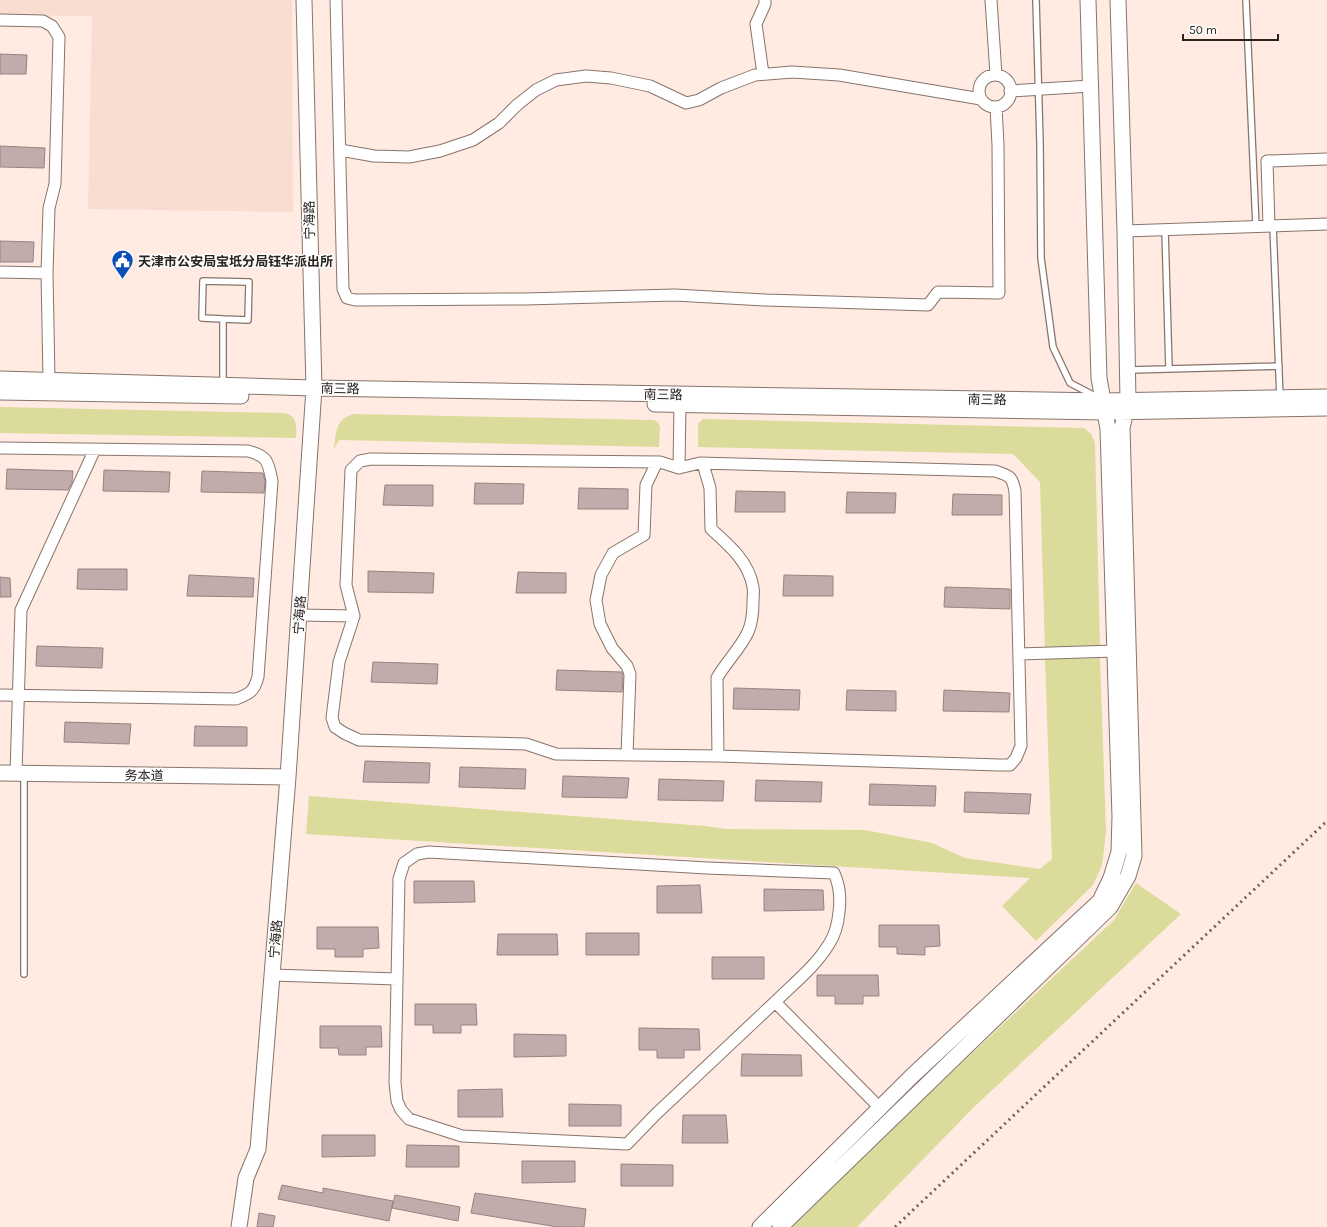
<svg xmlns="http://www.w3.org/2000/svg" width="1327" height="1227" viewBox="0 0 1327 1227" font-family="Karla,'Noto Sans SC',sans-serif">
<rect width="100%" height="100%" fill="#ffebe1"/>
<path fill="#f9ddd0" d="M0 0H292L293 212 88 209 92 16 0 15Z"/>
<path fill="#dbdb9b" d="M0 407 284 413C297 415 297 427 296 438L0 433Z
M354 414 653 420 658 422 660 427 659 447 339 440 334 449C336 433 335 419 354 414Z
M703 419 1084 428 1091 434 1095 443 1100 647 1045 649 1040 482 1013 454 698 447V424Z
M1100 658 1106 830 1103 858 1101 868 1093 885 1036 941 1002 906 1030 878 306 834 309 796 705 826 727 829 865 830 932 843 965 858 1040 869 1052 859 1045 659Z
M1136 883 1181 914 974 1107 857 1227H787L1114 920Z"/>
<path fill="#c2abab" stroke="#988282" d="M0 54 27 55 26 74H0Z
M0 146 45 148 44 168 0 167Z
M0 241 34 242 33 262H0Z
M7 469 73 471 72 482 68 490 6 489Z
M104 470 170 472 169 492 103 491Z
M202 471 263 473 265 481 264 493 201 492Z
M475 483 524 484 523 504H474Z
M385 485H433V506L383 505Z
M579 488 628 489V509H578Z
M736 491 785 492V512H735Z
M847 492 896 493 895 513H846Z
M953 494 1002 495V515H952Z
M78 569H127V590L77 589Z
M368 571 434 573 433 593 368 592Z
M518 572 566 573V593H516Z
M189 575 254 578 253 597 187 596Z
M784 575 833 576V596H783Z
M0 577 10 578 11 597H0Z
M945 587 1010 589V609L944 607Z
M37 646 103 648 102 668 36 666Z
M373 662 438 664 437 684 371 682Z
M557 670 622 672 623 674 622 692 556 690Z
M734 688 800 690 799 710 733 709Z
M847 690 896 691V711L846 710Z
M944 690 1010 693 1009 712 943 711Z
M65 722 131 724 129 744 64 742Z
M195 726 247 727V746H194Z
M365 761 430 763 429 783 363 782Z
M460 767 526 769 525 789 459 787Z
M563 776 629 778 627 798 562 797Z
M659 779 724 781 723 801 658 800Z
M756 780 822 782 821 802 755 801Z
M870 784 936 786 935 806 869 805Z
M965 792 1031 794 1029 814 964 812Z
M414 881H474L475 902 414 903Z
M700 885 702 913H657V886Z
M764 889 823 890 824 910 764 911Z
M879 925H939L940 946 925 947V955L897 954V947H879Z
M317 927H378L379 948 363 949V957H335V949H317Z
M586 933H639V955H586Z
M498 934H557L558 955H497Z
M712 957H764V979H712Z
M817 975H878L879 996H863V1004H835V996H817Z
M415 1004H476L477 1025H461V1033H433V1025H415Z
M320 1026H381L382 1047H366V1055H339L338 1048H320Z
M639 1028 699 1029 700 1050H684V1058H657V1050H639Z
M514 1034 566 1035V1056L514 1057Z
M742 1054 801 1055 802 1076H741Z
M502 1089 503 1117H458V1090Z
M569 1104 621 1105V1126H569Z
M683 1115H726L728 1143H682Z
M322 1135H375V1156L322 1157Z
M407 1145 459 1146V1167H406Z
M522 1161H575V1182L522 1183Z
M621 1164 673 1165V1186H621Z
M282 1185 323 1193V1188L393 1201 389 1221 278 1199Z
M475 1193 586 1209 584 1227H558L471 1213Z
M395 1195 460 1207 458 1221 392 1208Z
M259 1213 275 1216 273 1227H257Z"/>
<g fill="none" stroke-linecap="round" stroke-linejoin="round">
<defs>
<path id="lane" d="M1036 0 1040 143 1041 258 1053 347 1070 383 1095 396
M1246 0 1256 227
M1273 226 1280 398
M1165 230 1169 369
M1129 370 1279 366
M223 385V319L248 320 249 282 203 281 202 318 223 319
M24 773V974"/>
<path id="street" d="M336 0 343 289 347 298 355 300 525 299 675 295 766 300 928 305 938 292 999 293 998 145 996 107
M991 0 996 75
M0 20 43 21 52 26 59 37 55 184 49 208 47 273 49 380
M763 74 756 24 765 4V0
M979 91a16 16 0 1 1 32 0a16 16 0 1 1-32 0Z
M1010 91 1091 86
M340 150 374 156 409 157 440 151 473 140 499 123 517 105 536 90 556 80 586 76 611 78 650 86 686 103 699 100 721 88 755 75 792 72 839 75 981 99
M1269 226 1267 161 1327 159
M1125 231 1327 224
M0 272 47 273
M0 448 248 451C268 456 268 462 272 481L258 677C254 692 249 694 236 699L0 695
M371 459 660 462 679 468 700 463 995 471C1010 476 1012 476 1015 491L1021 746 1016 758 1010 765H999L718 756 556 754 526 744 359 740 344 733 335 727 332 718 339 662 354 616 346 585 351 470 360 461Z
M703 464 710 488 711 529C729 545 749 562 753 587 754 592 753 598 753 602 753 612 752 623 748 632 740 649 726 662 717 678L718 756
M679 468 680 404
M299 615 354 616
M1019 654 1115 651
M627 755 630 674 627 666 612 648 600 624 596 600 601 575 613 553 644 535 646 485 657 462
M16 773 21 610 95 449
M272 975 397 979
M775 1002 655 1115 627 1144 462 1136 409 1119 401 1110 397 1101 395 1083 399 879 404 863 417 854 429 852 707 868 834 873C840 886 841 897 839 912 838 923 835 935 829 944 816 966 793 984 775 1002L880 1108"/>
<path id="secondary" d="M0 379 314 388 1103 401 1327 397
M0 392 241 396
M655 404 1105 412 1327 408
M0 773 288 777
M239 1227 246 1178 258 1149 288 777 314 388 304 0
M760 1227 912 1076 1100 901 1111 878 1119 852 1120 817 1108 429 1099 378 1088 0
M780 1227 1110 907 1128 876 1134 856 1122 428 1128 401 1125 231 1118 0"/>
</defs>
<use href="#lane" stroke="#86746b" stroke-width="8"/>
<use href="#street" stroke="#86746b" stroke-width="13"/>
<use href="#secondary" stroke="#86746b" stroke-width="17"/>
<use href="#lane" stroke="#fff" stroke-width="5.5"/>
<use href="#street" stroke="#fff" stroke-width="11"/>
<use href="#secondary" stroke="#fff" stroke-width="15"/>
<path stroke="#6f635d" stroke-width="3" stroke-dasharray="2 4" stroke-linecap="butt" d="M895 1227 1327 821"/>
</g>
<defs>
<symbol id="civic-pin" viewBox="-11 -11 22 30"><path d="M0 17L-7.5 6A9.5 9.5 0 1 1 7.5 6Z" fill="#0c4fb9" stroke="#fdfdfd"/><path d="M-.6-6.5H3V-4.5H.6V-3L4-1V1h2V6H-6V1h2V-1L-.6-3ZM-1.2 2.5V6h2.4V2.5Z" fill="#fff"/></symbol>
</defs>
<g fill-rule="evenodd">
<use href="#civic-pin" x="110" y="248" width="25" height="34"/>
</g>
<g text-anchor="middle" stroke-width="3" stroke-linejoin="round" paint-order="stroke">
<g font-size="13" fill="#2a231f" stroke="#fdfdfd">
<text transform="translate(309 220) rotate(-91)" y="5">宁海路</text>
<text transform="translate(340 388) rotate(1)" y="5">南三路</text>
<text transform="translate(663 394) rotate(1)" y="5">南三路</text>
<text transform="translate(987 399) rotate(1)" y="5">南三路</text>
<text transform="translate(299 615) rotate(-86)" y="5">宁海路</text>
<text transform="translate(144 775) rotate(1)" y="5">务本道</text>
<text transform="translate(275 939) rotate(-85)" y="5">宁海路</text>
</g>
<g font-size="13" font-weight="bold" fill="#2a231f" stroke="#fdfdfd" text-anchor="start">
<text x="138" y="266">天津市公安局宝坻分局钰华派出所</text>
</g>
</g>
<path d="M1183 34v6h95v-6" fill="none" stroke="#2a231f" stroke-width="2"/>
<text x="1189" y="34" font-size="12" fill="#2a231f" stroke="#fdfdfd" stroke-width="3" paint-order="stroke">50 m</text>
</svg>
